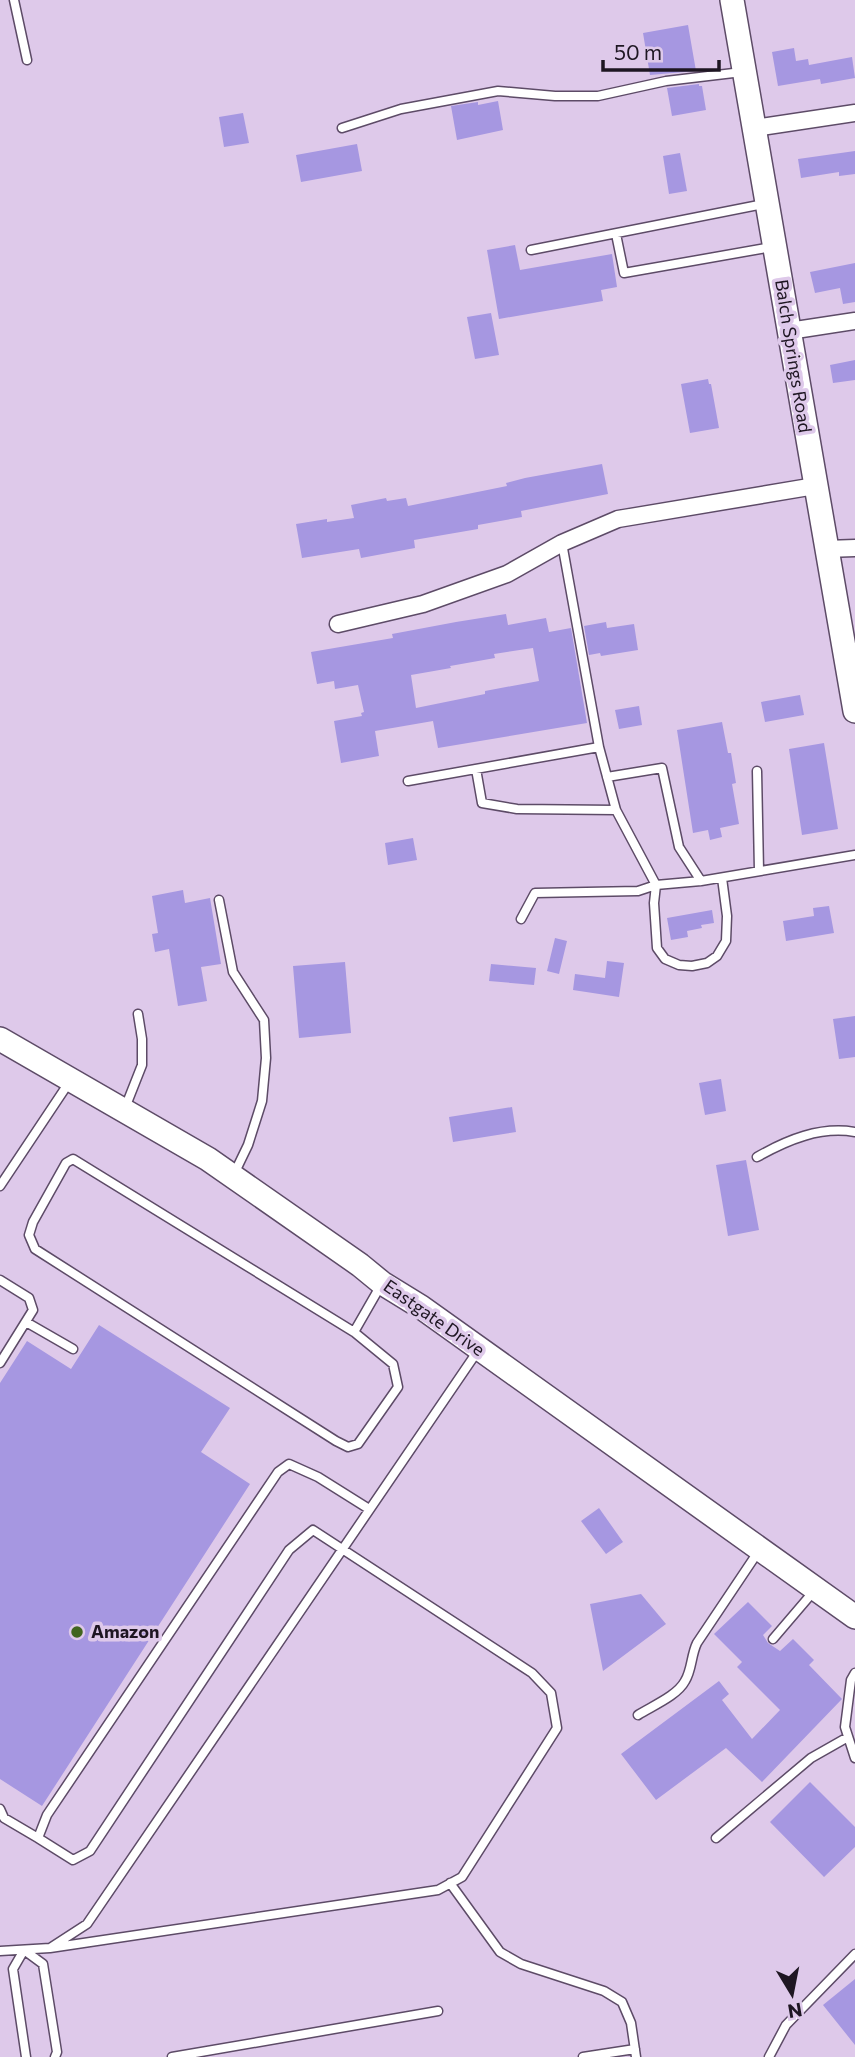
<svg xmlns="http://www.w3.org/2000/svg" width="855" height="2057" viewBox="0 0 855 2057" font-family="Commissioner,sans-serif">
<rect width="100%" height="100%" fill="#dec9ea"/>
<path fill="#a697e1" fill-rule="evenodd" d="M688 25 696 71 650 75 643 33Z
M794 48 796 61 808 59 809 65 852 57 855 78 821 84 820 79 778 86 772 52Z
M699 84V86H702L706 110 672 116 667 88Z
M498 101 503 130 457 140 451 106 478 102V105Z
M243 113 249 143 224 147 219 117Z
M357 144 362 171 301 182 296 155Z
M855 151V174L839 176V172L801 178 798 159Z
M680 153 687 191 669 194 663 156Z
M515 245 520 270 612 254 617 287 601 290 603 301 499 319 487 250Z
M855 263V302L843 304 840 288 815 293 810 272Z
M491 313 499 355 475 359 467 317Z
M855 360V380L833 383 830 365Z
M708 379 709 384H711L719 428 690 433 681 384Z
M602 464 608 494 521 511 522 517 478 525V529L414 540 415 548 361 558 359 549 302 558 296 524 327 519V522L354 518 351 505 386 498 387 501 406 498 408 506 507 486 506 483 525 478Z
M506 614 508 625 546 618 549 632 571 628 587 723 438 748 433 721 375 731 379 756 341 763 334 721 362 716 361 713 364 712 358 685 335 689 334 681 317 684 311 652 393 638 392 634 456 622ZM533 648 539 681 485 691V694L416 708 411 675 451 668 450 666 495 658 494 654Z
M606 622 607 628 634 624 638 650 601 656 600 653 589 655 584 626Z
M800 695 804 715 765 722 761 702Z
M639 706 642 725 619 729 615 710Z
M722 722 728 753H731L736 783 732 784 739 824 720 828 722 837 710 840 708 830 693 833 677 730Z
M824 743 838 829 802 835 789 749Z
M413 838 417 860 388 865 385 843Z
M183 890 185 903 210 898 221 964 201 967 207 1001 178 1006 169 949 155 952 152 934 158 933 152 896Z
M829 906 834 933 786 941 783 921 814 916 813 908Z
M712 910 714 923 701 925 702 928 687 931 688 937 671 940 667 918Z
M555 938 567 941 559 974 547 971Z
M607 961 624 963 619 997 573 990 575 974 605 978Z
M345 962 351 1033 299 1038 293 966Z
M491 964 536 968 534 985 489 981Z
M855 1016V1057L839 1059 833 1019Z
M721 1079 726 1111 705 1115 699 1083Z
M512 1107 516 1132 453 1142 449 1117Z
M746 1160 759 1230 728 1236 716 1165Z
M99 1325 230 1408 201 1452 250 1484 42 1806 0 1779V1383L27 1341 71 1369Z
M599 1508 623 1542 606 1554 581 1521Z
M641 1594 666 1624 603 1671 590 1604Z
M748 1602 772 1626 763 1635 768 1643 780 1651 793 1639 814 1660 809 1665 842 1699 762 1782 726 1748 656 1800 621 1754 719 1681 729 1694 722 1700 752 1739 780 1710 737 1667 742 1662 714 1634Z
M810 1782 855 1827V1847L824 1877 770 1822Z
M855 1979V2045L823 2005Z"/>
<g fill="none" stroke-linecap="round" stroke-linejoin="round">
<defs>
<path id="lane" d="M14 0 27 60
M342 128 401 109 498 91 555 96H598L666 81 742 72
M616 234 624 273 772 247
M531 250 764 204
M562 543 599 747 616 810 656 885 654 903 657 948 665 959 679 965 692 966 707 963 717 956 726 941 727 916 722 878
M476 769 482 803 517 809 616 810
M757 771 759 871
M607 777 662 768 679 847 701 881
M408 781 599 747
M219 900 233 972 264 1020 266 1058 262 1101 248 1145 234 1174
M521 919 535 893 638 891 656 885 701 881 855 855
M125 1108 142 1065V1039L138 1014
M757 1157C787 1140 820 1126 855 1132
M0 1186 70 1081
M0 1280 29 1298 33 1310 0 1363
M26 1322 73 1349
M354 1332 73 1159 66 1163 33 1222 29 1235 35 1249 336 1441 348 1447 358 1444 398 1387 393 1364 354 1332 381 1285
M773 1639 814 1591
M855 1673 851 1680 845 1727 855 1758
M638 1715C652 1706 677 1696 685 1681 692 1670 691 1655 697 1643L758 1552
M0 1809 4 1818 38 1838
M716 1838 811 1758 848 1737
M450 1883 500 1952 521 1964 604 1991 622 2002 631 2023 636 2057
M50 1948 438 1890 462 1877 557 1728 551 1693 532 1673 313 1530 289 1550 90 1851 73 1860 38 1838 47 1815 278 1472 289 1464 318 1477 369 1509
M0 1951 50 1948 87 1924 477 1352
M26 2057 13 1969 24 1950 43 1964 57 2052 55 2057
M172 2057 438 2011
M583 2057 635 2049
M769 2057 786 2025 855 1954"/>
<path id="street" d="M754 128 855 113
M789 331 855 321
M826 549 855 548
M338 624 423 604 507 574 562 543 618 519 815 486"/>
<path id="secondary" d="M732 0 855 711
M0 1039 208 1159 360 1265 382 1283 421 1307 855 1617"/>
</defs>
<use href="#lane" stroke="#5d4b67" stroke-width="11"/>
<use href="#street" stroke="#5d4b67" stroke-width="19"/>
<use href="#secondary" stroke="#5d4b67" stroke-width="26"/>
<use href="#lane" stroke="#fff" stroke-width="8"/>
<use href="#street" stroke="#fff" stroke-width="16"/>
<use href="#secondary" stroke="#fff" stroke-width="23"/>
</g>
<circle fill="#41651e" stroke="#dec9ea" stroke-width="2.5" cx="77" cy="1632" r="7"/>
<g text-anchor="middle" stroke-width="7" stroke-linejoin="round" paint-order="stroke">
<g font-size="18" fill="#1e1622" stroke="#dec9ea">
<text transform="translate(793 356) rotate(81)" y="6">Balch Springs Road</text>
<text transform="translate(434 1318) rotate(35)" y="6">Eastgate Drive</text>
</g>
<g font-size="18" font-weight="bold" fill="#1e1622" stroke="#dec9ea" text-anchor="start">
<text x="91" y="1638">Amazon</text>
</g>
</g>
<g transform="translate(792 1994) rotate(170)" stroke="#dec9ea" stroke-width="5" paint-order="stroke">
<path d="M0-5L12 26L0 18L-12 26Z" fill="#1e1622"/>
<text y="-10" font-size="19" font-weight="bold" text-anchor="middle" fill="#1e1622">N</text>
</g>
<path d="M603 60v10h116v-10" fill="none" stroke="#1e1622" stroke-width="3.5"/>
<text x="614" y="60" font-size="21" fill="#1e1622" stroke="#dec9ea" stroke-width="5" paint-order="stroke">50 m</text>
</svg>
